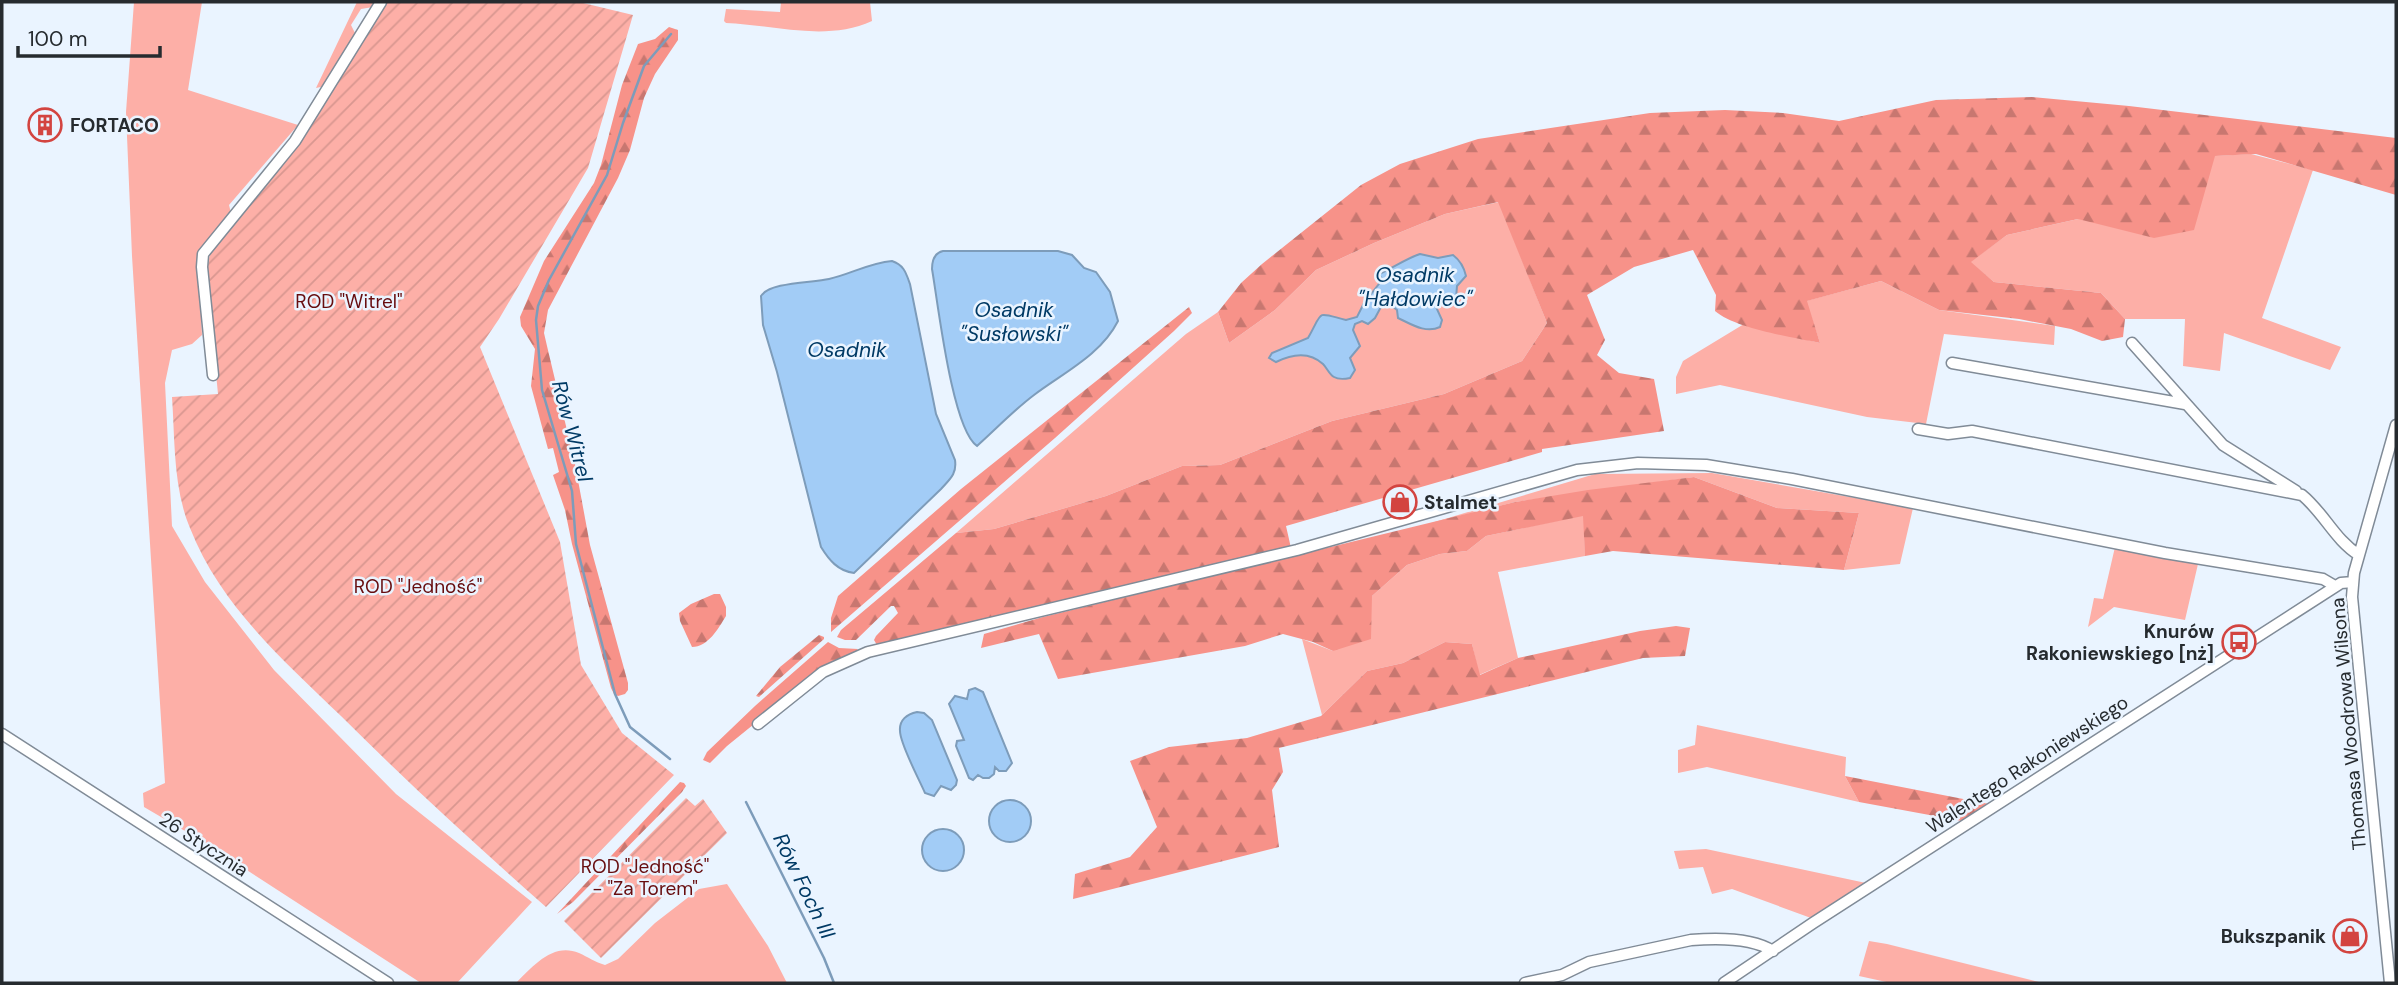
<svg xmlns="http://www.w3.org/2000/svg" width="2398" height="985" viewBox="0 0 2398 985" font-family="'DM Sans',sans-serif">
<defs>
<pattern id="forest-firs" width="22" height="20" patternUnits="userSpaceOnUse" patternTransform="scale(1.75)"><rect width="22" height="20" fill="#f79289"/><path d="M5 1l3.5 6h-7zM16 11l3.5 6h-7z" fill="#c87770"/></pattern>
<pattern id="garden-furrows" width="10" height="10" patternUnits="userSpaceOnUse" patternTransform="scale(1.75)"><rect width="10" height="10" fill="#fdafa7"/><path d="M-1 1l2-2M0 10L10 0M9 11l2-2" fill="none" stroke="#d99790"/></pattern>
</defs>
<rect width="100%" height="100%" fill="#eaf4ff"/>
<path fill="#fdafa7" d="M134 2H202L188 90 298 125 229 205 231 213 198 254 202 335 192 344 172 350 165 383 172 526 205 582 274 670 396 794 532 902 457 983H421L202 841 144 807 143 793 165 783 132 256 126 112Z
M357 2H375L373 7 361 9 351 25 356 35 325 86 316 88Z
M781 2H870L872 21C826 42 775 25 726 23L724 21 726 9 780 12Z
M2251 154 2313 170 2262 318 2341 347 2330 370 2224 333 2220 371 2183 366 2185 319H2125L2101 293 1994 282 1970 262 2007 235 2078 219 2214 156Z
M1499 202 1547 323 1522 361 1444 394 1332 421 1220 465 1182 466 1106 496 994 529 956 533 1186 334 1218 312 1229 343 1275 310 1316 270 1374 243 1445 214Z
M1881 281 1939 310 2055 326 2054 345 1944 334 1926 424 1867 417 1720 385 1676 394V377L1683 361 1744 324 1820 343 1806 301Z
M1712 473 1913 508 1900 564 1844 570 1859 513 1777 508 1694 477 1515 502 1428 524 1595 474Z
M1584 515 1585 556 1498 572 1518 658 1479 675 1472 644 1445 642 1403 663 1367 671 1322 715 1302 639 1333 651 1372 596 1407 565 1440 554 1467 551 1486 536Z
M2115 547 2198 564 2185 620 2114 607 2088 627 2094 598 2103 599Z
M1697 725 1846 757 1845 776 1859 802 1707 767 1678 773V750L1695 745Z
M1706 849 1866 883 1811 918 1732 889 1712 894 1703 867 1679 869 1674 851Z
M727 884 768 946 787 983H516C533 966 553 942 579 953 588 957 595 962 605 965L618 959 655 923 699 889Z
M1869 941 1887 944 2043 983H1891L1859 976Z"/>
<path fill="url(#forest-firs)" d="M669 27 678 30V40L655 74 644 98 630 150 618 178 548 310 544 333 547 346 575 464 590 545 628 683V690L625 694 618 696 614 694 611 688 572 544 565 510 553 475 559 472 553 448 548 449 531 386 535 349 521 326 520 317 544 261 594 183 601 165 622 85 638 44 655 39Z
M2032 97 2129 106 2396 138V195L2256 154 2215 156 2194 230 2154 238 2078 219 2007 235 1971 262 1994 282 2101 293 2125 319 2123 337 2102 341 2071 329 2019 319 1939 310 1881 281 1807 301 1820 343C1792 337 1736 329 1715 311L1716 295 1693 250 1634 267 1587 295 1605 340 1597 355 1619 373 1654 379 1664 431 1542 449V452L1286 526 1291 548 877 645 874 640 876 636 898 613 894 606H891L856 640H845L837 637 841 630 956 533 994 529 1106 496 1182 466 1220 465 1332 421 1444 394 1522 361 1547 323 1498 202 1445 214 1374 243 1316 270 1275 310 1229 343 1218 312 1241 283 1262 264 1361 185 1400 164 1478 139 1650 113 1725 110 1783 113 1839 121 1936 100Z
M1189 307 1192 313 1174 331 1055 438 831 632V618L838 596 961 489Z
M1694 477 1777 508 1859 513 1844 570 1613 551 1585 556 1583 516 1486 536 1467 551 1440 554 1407 565 1372 596 1371 639 1333 651 1313 642 1283 634 1245 646 1058 679 1039 634 981 648 984 634 1043 617 1515 502 1588 490Z
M714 594H720L726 607V616C718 629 708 647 692 647L680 621 679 613 691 604Z
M1676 626 1690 628 1685 656 1643 658 1279 748 1283 772 1272 790 1279 847 1073 899 1075 874 1130 857 1157 827 1130 761 1169 747 1247 738 1321 716 1367 671 1403 663 1445 642 1472 644 1480 675 1518 658 1640 631Z
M819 635 824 637V639L759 697 756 696 780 667Z
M828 642 839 648 858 649 854 653 826 666 816 674 727 746 710 763 703 760 707 752 755 706Z
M1845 776 1989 804 1962 821 1859 802Z
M680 782 684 783 686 786 682 792 573 902 557 914Z"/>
<path fill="url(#garden-furrows)" d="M384 2H579L633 15 588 168 499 319 480 347 560 542 581 665 622 733 674 775 546 907C476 845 407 782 341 716 283 660 220 605 190 528 173 488 175 440 172 397L218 394 208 291 207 271 211 247 290 153Z
M686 798 695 806 703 799 727 833 601 958 564 921Z"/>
<path fill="#a2ccf6" stroke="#7d9cba" stroke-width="2" d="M943 251H1058L1072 255 1084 268 1096 272 1110 292 1118 321C1101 355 1063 373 1034 395 1014 410 996 429 977 446 952 429 938 303 932 269 932 262 934 253 943 251Z
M1420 254 1438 258 1453 255C1461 261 1464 267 1466 276L1457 286 1456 298 1451 303H1443L1436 307 1442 320 1440 327C1426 334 1411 324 1398 318L1397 310 1392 306 1382 305 1375 318 1368 324 1362 321 1355 324 1353 330 1360 346 1350 358 1355 370 1350 378C1345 379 1339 380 1334 377 1329 374 1327 368 1323 364 1309 351 1292 354 1276 362L1269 358 1272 353 1308 338C1324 310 1315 312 1346 320L1357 317 1364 303 1382 280 1379 274C1393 268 1405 259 1420 254Z
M892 261C904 265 906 273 910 284L936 414 955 460C957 474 950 479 941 489L854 573C838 571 829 560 821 547L777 372 763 325 761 296C770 282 811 283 829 279 851 274 869 263 892 261Z
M975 688 983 692 1012 763 1006 771H999L995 767 994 774 989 778H983L978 775 973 780 969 778 956 746 957 741 964 740 949 704 955 696 967 699 969 690Z
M917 712 924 713 932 720 957 780 956 785 951 790 941 786 934 796 925 793C919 779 900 744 900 731 899 720 907 714 917 712Z
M989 821a21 21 0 1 1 42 0a21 21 0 1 1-42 0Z
M922 850a21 21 0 1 1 42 0a21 21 0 1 1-42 0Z"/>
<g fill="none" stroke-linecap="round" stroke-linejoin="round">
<path stroke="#7d9cba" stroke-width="2.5" d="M670 759 630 727 615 694 576 544 572 491 542 390 536 320 538 306 549 280 607 175 623 123 644 66 671 34
M746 802 824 958 834 983"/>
<defs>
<path id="minor" d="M2132 343 2223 445 2296 491
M1952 363 2185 404
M213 375 202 267 203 254 295 141 381 2
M1918 429 1948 434 1972 431 2302 495C2324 513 2335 540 2359 555
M758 724 823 672 868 652 1297 550 1577 470 1638 463 1706 465 1792 479 2165 553 2323 579 2335 586
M2 734 388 983
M1525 983 1562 975 1589 962 1691 940C1716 938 1751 937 1773 951
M1724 983 1813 923 2341 583 2353 582
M2390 983 2352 597 2354 573 2396 425"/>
</defs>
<use href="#minor" stroke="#808b97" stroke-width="13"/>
<use href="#minor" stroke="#fff" stroke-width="10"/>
</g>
<defs>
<symbol id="building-ring" viewBox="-11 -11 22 22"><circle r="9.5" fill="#eaf4ff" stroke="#d34440" stroke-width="1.5"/><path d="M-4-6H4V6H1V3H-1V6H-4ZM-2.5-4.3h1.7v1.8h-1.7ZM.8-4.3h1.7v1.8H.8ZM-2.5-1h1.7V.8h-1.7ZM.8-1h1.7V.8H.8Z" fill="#d34440"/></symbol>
<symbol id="shop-ring" viewBox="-11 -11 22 22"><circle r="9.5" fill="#eaf4ff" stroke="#d34440" stroke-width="1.5"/><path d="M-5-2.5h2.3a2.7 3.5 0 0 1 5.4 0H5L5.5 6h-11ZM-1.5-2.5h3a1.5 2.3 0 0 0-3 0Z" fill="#d34440"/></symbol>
<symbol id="bus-ring" viewBox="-11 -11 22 22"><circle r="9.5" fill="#eaf4ff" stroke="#d34440" stroke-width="1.5"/><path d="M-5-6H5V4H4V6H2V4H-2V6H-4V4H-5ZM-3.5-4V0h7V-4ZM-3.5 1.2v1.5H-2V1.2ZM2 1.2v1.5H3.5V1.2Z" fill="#d34440"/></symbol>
</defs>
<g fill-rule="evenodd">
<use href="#building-ring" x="26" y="106" width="38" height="38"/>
<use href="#shop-ring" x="1381" y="483" width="38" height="38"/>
<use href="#bus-ring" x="2220" y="623" width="38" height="38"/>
<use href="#shop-ring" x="2331" y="917" width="38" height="38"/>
</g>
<g text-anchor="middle" stroke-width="5" stroke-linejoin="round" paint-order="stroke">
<g font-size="19" font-weight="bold" fill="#262b2f" stroke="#eaf4ff" text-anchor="start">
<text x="70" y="132">FORTACO</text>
<text x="1424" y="509">Stalmet</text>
<text x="2214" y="638" text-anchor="end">Knurów<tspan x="2214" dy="22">Rakoniewskiego [nż]</tspan></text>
<text x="2326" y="943" text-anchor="end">Bukszpanik</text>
</g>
<g font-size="19" fill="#670d0f" stroke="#eaf4ff">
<text x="349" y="308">ROD "Witrel"</text>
<text x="418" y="593">ROD "Jedność"</text>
<text x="645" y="873">ROD "Jedność"<tspan x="645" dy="22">- "Za Torem"</tspan></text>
</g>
<g font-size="19" fill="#262b2f" stroke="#eaf4ff">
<text transform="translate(2348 724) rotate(-95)" y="7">Thomasa Woodrowa Wilsona</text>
<text transform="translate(2027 764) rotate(-33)" y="7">Walentego Rakoniewskiego</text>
<text transform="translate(204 844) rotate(33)" y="7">26 Stycznia</text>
</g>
<g font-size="21" font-style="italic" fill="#003a65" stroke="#eaf4ff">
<text x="1415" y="282">Osadnik<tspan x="1415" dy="24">"Hałdowiec"</tspan></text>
<text x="1014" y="317">Osadnik<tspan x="1014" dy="24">"Susłowski"</tspan></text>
<text x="847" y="357">Osadnik</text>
<text transform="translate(572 431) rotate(75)" y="7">Rów Witrel</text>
<text transform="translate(804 886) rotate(64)" y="7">Rów Foch III</text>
</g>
</g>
<rect width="2398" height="985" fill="none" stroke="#262b2f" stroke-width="7"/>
<path d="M18 46v10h142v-10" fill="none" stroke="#262b2f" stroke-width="3.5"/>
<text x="28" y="46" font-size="21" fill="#262b2f" stroke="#eaf4ff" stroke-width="5" paint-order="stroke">100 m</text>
</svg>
